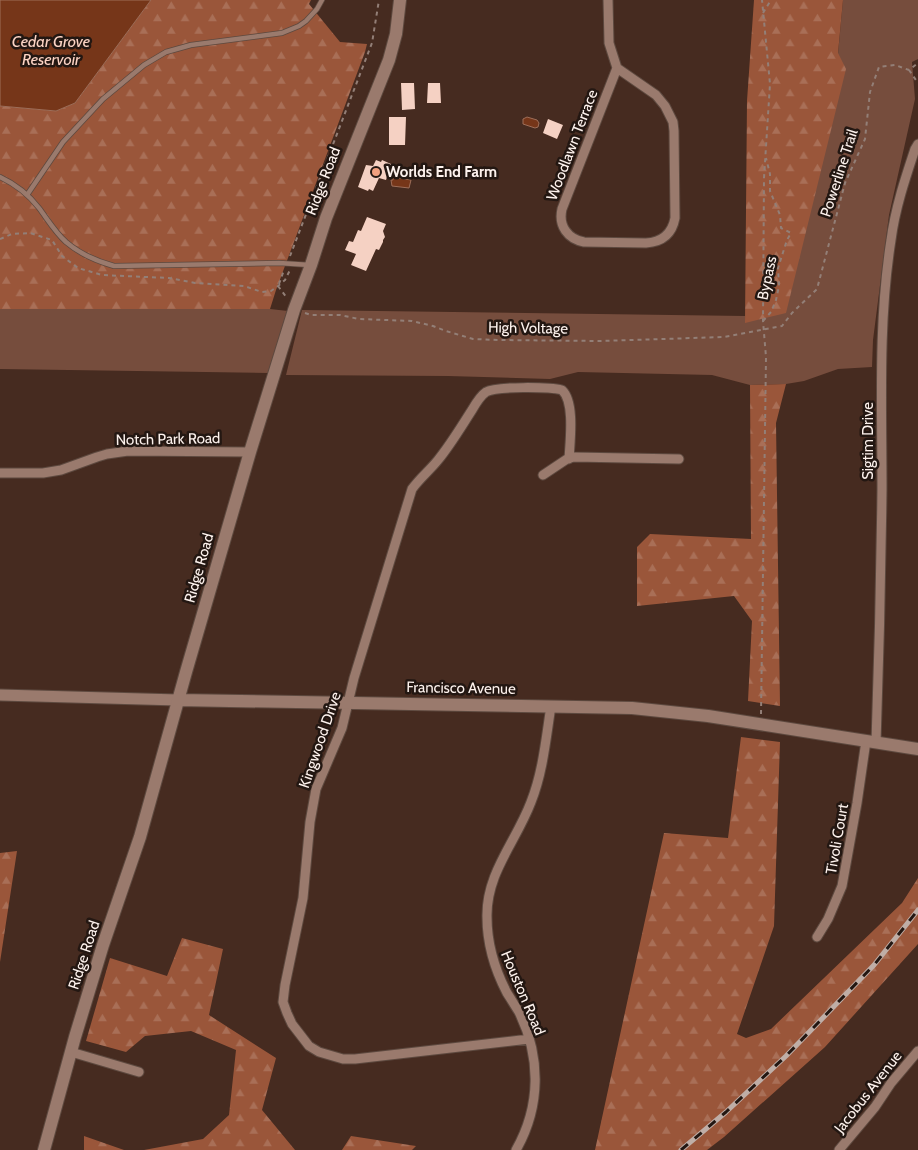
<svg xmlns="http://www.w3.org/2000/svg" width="918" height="1150" viewBox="0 0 918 1150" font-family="Cabin,sans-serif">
<defs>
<pattern id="forest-firs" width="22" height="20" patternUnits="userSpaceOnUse" patternTransform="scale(1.25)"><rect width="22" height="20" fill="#9a563a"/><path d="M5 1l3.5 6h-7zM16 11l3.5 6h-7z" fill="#a96f57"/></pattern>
</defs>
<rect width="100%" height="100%" fill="#462b20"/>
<path fill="#764d3d" d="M843 0H918V59L912 62 915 99 889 215 873 340 872 367 838 369 804 381 786 384 750 385 712 375 578 372 550 379 448 376 286 375 302 310 745 316V322L838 54Z
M0 309H270L288 311 269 373 0 369Z"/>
<path fill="url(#forest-firs)" d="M151 0H311L309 4 340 42 367 44 365 52 276 290 270 309H0V106L56 111 75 103Z
M754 0H843L838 53 846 69 786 313 745 323 747 101Z
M786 384 776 423 780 706 748 701 752 621 734 596 637 606V547L650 534 751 539 750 385Z
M741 737 780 742 774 926 737 1034 746 1038 771 1029 902 903 918 878V944L825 1047 724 1137 707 1150H595L664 833 728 838Z
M17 851 0 962V853Z
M182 938 223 949 209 1015 276 1058 262 1110 295 1150H144L203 1139 229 1115 236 1050 191 1031 145 1036 126 1052 86 1041 110 958 167 976Z
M84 1136 124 1150H84Z
M351 1136 416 1146 412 1150H342Z"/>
<path fill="#763619" stroke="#9e6e59" d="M0 0H151L75 103 56 111 0 106Z
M527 117 537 120 539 123 538 127 535 128 523 124V119Z
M393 177 411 180 409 188 392 186 391 180H393Z"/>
<path fill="#f5d1c3" d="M401 83H414L415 109 402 110Z
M428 83H440L441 103H427Z
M389 117H406L405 145H389Z
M548 119 563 125 557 139 543 133Z
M376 160 381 162 382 160 391 164 386 180 379 178 373 191 369 189 368 191 358 187 366 165 373 166Z
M367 217 386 224 383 231 385 237 383 240V242L379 250 376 249 366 271 351 265 356 254 345 250 349 241 353 242 358 230 361 231Z"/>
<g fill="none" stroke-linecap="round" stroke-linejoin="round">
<defs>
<path id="service" d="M0 177C15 184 29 195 39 208 48 220 55 232 66 242 80 254 96 261 114 266L279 263 310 265
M27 195 63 142 103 99 144 65 166 52 191 45 282 33 299 26 306 21 317 9 322 0"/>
<path id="minor" d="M608 0 609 43 617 68 656 95 665 106 673 122 674 131 675 218C672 234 662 242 646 243L584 242C568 239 558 226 562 209L617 68
M0 473H43L61 470 97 457 107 454 128 451 250 452
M543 475 567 459 574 457 679 459
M876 743C879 658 881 574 882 489 882 407 878 322 891 240 895 209 905 179 915 149L918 144
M817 937 828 919 842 886 857 803 866 741
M529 1039 355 1059H343L319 1052 309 1046 292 1024 287 1013 283 1002 285 985 303 898 310 822 316 789 342 728 354 678 412 489C420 478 430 470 438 460 451 444 461 427 472 410 476 403 480 396 486 392 496 386 550 387 562 390 575 402 570 441 569 459
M71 1052 139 1072
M516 1150C541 1106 541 1057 519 1012 515 1006 511 999 507 993 494 968 487 945 487 917 486 873 516 842 531 802 543 772 546 738 551 706
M839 1150 875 1107 891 1083 918 1051"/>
<path id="tertiary" d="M0 695 178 700"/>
<path id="secondary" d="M178 700 632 708 708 716 918 749
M44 1150 75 1037 103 945 140 837 186 672 250 452 294 310 311 265 326 218 389 60 396 34 400 0"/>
</defs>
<use href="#service" stroke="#5d493f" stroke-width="6"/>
<use href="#minor" stroke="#5d493f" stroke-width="11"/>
<use href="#tertiary" stroke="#5d493f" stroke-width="13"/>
<use href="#secondary" stroke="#5d493f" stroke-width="14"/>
<path stroke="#937f77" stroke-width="2" stroke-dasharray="4 4" stroke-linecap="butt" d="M763 13 771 0
M909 70 918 83
M0 239 12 234 30 233 52 240 62 256 78 268 102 275 169 278 195 283 244 286 262 292 271 291 278 286 285 280 290 270
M290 256 372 43 379 0
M279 284 284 270
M278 286 287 298
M305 313 311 315H340L359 319 412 321 433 326 446 331 473 339 498 340 601 341 724 337 782 326 792 313 817 289 845 183 865 139 870 92 879 67 895 65 909 70 918 63
M763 321 771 312 776 300 779 286 778 268 787 240 791 233 781 228 780 215 770 191V174L766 158
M761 714 766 357 763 321 764 178 770 84 762 0"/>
<use href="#service" stroke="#9a7a6d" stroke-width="4.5"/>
<use href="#minor" stroke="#9a7a6d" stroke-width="9"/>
<use href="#tertiary" stroke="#9a7a6d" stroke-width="11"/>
<use href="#secondary" stroke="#9a7a6d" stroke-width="12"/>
<defs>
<path id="rail" d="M681 1150 726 1112 786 1056 874 965 918 910"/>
</defs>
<use href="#rail" stroke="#bfaea7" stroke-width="5"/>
<use href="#rail" stroke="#231712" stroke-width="3" stroke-dasharray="9" stroke-linecap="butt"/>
</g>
<circle fill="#f2a07f" stroke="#231712" stroke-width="2" cx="376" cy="172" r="5"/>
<g text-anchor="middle" stroke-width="5" stroke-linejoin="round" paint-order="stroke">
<g font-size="15" fill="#fdf2ed" stroke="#231712">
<text transform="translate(572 145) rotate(-69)" y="5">Woodlawn Terrace</text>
<text transform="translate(839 173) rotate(-72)" y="5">Powerline Trail</text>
<text transform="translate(323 181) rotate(-69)" y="5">Ridge Road</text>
<text transform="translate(767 278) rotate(-78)" y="5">Bypass</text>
<text transform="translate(528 328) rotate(1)" y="5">High Voltage</text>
<text transform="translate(168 439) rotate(-1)" y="5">Notch Park Road</text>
<text transform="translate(868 441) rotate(-90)" y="5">Sigtim Drive</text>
<text transform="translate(199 568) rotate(-74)" y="5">Ridge Road</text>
<text transform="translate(461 688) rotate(1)" y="5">Francisco Avenue</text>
<text transform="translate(320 740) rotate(-71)" y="5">Kingwood Drive</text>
<text transform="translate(837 839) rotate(-80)" y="5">Tivoli Court</text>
<text transform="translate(84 955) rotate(-72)" y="5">Ridge Road</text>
<text transform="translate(523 993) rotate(67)" y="5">Houston Road</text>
<text transform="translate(868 1092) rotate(-52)" y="5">Jacobus Avenue</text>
</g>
<g font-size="15" font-weight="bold" fill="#fdf2ed" stroke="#231712" text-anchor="start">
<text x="386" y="177">Worlds End Farm</text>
</g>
<g font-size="16" font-style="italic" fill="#fdd4c4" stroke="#231712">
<text x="51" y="47">Cedar Grove<tspan x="51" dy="18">Reservoir</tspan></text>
</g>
</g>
</svg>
